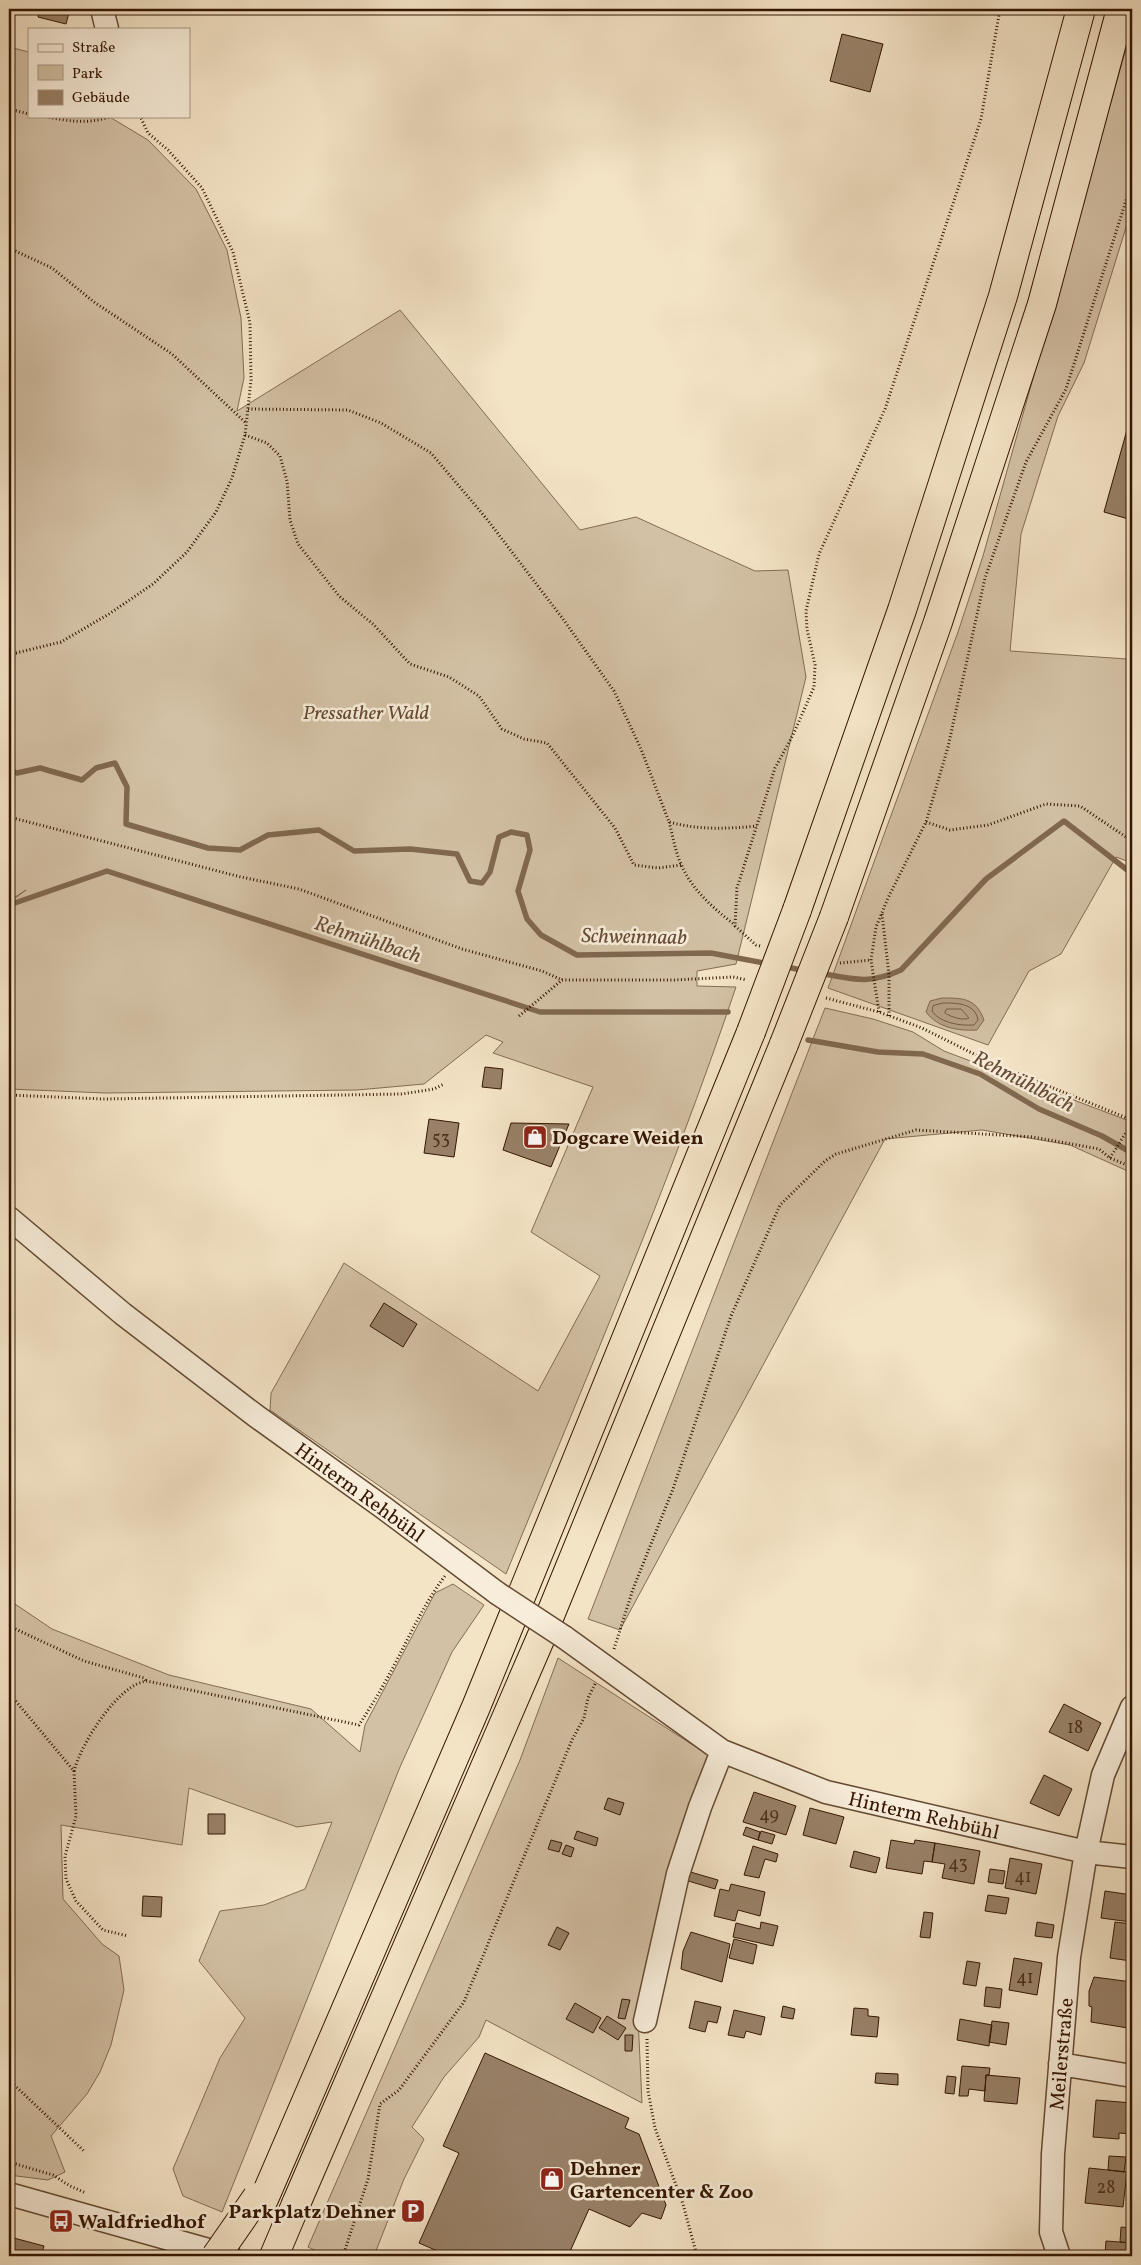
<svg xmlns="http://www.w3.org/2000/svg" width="1141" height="2265" viewBox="0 0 1141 2265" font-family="Vollkorn,serif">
<rect width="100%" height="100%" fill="#f4e4c6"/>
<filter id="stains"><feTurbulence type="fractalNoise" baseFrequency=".004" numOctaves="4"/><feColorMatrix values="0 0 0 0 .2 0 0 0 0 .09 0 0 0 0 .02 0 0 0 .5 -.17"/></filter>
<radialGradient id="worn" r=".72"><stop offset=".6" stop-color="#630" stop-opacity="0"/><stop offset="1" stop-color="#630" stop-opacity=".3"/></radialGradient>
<path fill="#d3c1a5" stroke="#846c54" d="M1132 27V208L1084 363 1058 416 1021 534 1010 651 1127 659 1132 665V863L1116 857 1061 954 1029 971 988 1045 828 988 958 632 983 556Z
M9 47 29 52V116H108L148 140 196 189 227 250 241 318 244 378 237 411 400 310 580 530 636 517 755 571 788 570 806 677 736 964 697 971V986L736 987C669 1186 585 1380 506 1574L270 1410 271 1393 344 1263 538 1391 600 1276 531 1232 593 1087 493 1053 503 1042 486 1035 424 1084 357 1090 105 1093 9 1089V903L26 890 9 901Z
M825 1008 873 1019 913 1032 944 1051 1132 1122V1173L1070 1145 982 1130 885 1139 620 1630 588 1619Z
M453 1584 484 1605 452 1652 400 1767 222 2212 183 2196 173 2169 220 2058 245 2018 199 1961 220 1911 264 1905 305 1889 332 1822 297 1827 189 1788 182 1845 61 1825 63 1899 102 1944 119 1956 124 1990 111 2045 100 2072 87 2094 51 2136 65 2172 48 2180 9 2175V1600L52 1629 169 1675 311 1709 360 1752 365 1725 435 1593Z
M558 1658 713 1758 638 2017 642 2103 486 2020 479 2037 444 2077 412 2127 424 2139 404 2179 374 2256H327L308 2247 520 1760Z"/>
<path fill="#b39e83" stroke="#80684f" d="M942 998C963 998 976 998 984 1020L977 1030C958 1031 938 1028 926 1012L930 1001Z"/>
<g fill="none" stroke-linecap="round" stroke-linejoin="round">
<path stroke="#745a42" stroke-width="1" d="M943 1003C957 1003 975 1003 978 1020L974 1025C960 1026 940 1023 932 1011L933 1006Z
M947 1009H961L969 1018C963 1021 951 1017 945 1013Z"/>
<path stroke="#80684f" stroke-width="5.5" d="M9 770 17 773 40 768 82 780 96 768 115 763 127 787 126 824 208 848 240 850 268 835 319 830 354 851 410 849 457 854 470 881 482 883 490 872 499 837 511 832 527 835 530 850 518 891 527 919 541 935 577 955 711 953 769 964
M9 905 107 871 540 1012H728
M783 966 805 971
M819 973C853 979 868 985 901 970L986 879 1064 821 1126 869 1132 872
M808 1040 878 1052 923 1054 980 1074 1039 1109 1102 1136 1132 1153"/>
</g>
<path fill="#988168" stroke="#341602" d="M40 9H70L66 24 38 17Z
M842 34 883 44 870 92 830 81Z
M1132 412V520L1104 512Z
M485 1067 503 1069 501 1089 482 1087Z
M429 1119 459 1123 454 1157 424 1153Z
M511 1123 569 1124 551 1167 503 1150Z
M384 1303 417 1324 403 1347 370 1326Z
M1064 1704 1101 1723 1088 1751 1049 1732Z
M1044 1775 1072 1789 1059 1816 1030 1803Z
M754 1792 796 1806 786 1835 743 1822Z
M608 1798 624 1803 620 1815 604 1809Z
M810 1808 844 1817 836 1844 803 1835Z
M208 1814H225V1834H208Z
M746 1827 760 1832 758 1840 743 1835Z
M577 1831 598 1838 596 1846 574 1839Z
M761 1831 775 1835 772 1844 758 1840Z
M551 1840 562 1843 559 1852 548 1849Z
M891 1840 914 1844 915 1840 935 1843 932 1862 924 1861 922 1874 886 1868Z
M935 1843 980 1851 974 1884 942 1878 945 1864 932 1862Z
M566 1845 574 1848 571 1857 562 1854Z
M753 1846 778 1854 776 1862 765 1859 759 1878 744 1875Z
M854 1851 880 1858 876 1873 850 1867Z
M1010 1858 1042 1864 1036 1894 1005 1888Z
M990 1869 1005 1871 1003 1884 988 1882Z
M687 1871 718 1880 715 1889 685 1880Z
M731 1884 765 1892 760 1916 738 1910 735 1921 714 1916 720 1889 729 1891Z
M1105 1891 1132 1895 1131 1922 1101 1918Z
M988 1895 1009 1898 1006 1914 985 1911Z
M143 1896 162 1897 161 1917 142 1916Z
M924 1912 933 1913 930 1938 920 1937Z
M761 1922 778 1926 773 1946 733 1937 736 1923 760 1929Z
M1037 1922 1054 1925 1052 1938 1035 1936Z
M1115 1922 1132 1924 1131 1961 1110 1958Z
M557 1927 569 1933 560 1950 548 1945Z
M691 1932 730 1944 722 1982 681 1969 683 1951Z
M734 1939 757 1945 753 1964 729 1958Z
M1014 1958 1042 1963 1037 1995 1009 1990Z
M967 1961 980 1963 976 1986 963 1984Z
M1094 1977 1132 1982V2009L1129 2014 1128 2028 1091 2022 1092 2007 1089 2006V1991Z
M986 1987 1002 1989 1000 2008 984 2006Z
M622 1999 630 2000 625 2019 618 2018Z
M695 2001 721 2007 717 2023 708 2021 705 2032 689 2028Z
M575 2003 601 2018 593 2033 566 2019Z
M783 2006 795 2009 793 2019 781 2017Z
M854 2008 868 2009V2016L879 2017 877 2037 851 2035Z
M734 2010 765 2017 761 2035 746 2031 744 2038 728 2035Z
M607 2016 626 2028 618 2040 599 2028Z
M960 2019 992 2025 989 2046 957 2040Z
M992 2021 1009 2023 1006 2045 989 2042Z
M625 2035H633L632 2051H625Z
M485 2053 629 2118 625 2128 639 2134 666 2205 661 2219 642 2213 630 2227 589 2209 568 2256H449L419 2243 459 2153 443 2146Z
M962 2066 990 2068 989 2075H986L985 2091 969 2089 968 2096H959Z
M876 2073 898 2074V2085L875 2083Z
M986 2075 1020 2078 1017 2104 984 2101Z
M947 2076 956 2077 954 2094 945 2093Z
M1096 2100 1132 2103V2134L1119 2133V2139L1093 2137Z
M1109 2156 1126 2157 1124 2172 1108 2170Z
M1089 2168 1127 2172 1123 2207 1085 2203Z
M1121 2227 1132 2228V2243L1120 2242Z
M10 2237 44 2246 41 2256H9Z
M1106 2241 1132 2243V2256H1105Z"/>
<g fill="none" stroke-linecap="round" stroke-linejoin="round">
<defs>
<path id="minor" d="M102 9 107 29
M9 1218 123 1314 256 1416 384 1508 497 1593
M564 1637 722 1751 826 1792 1086 1852 1132 1857
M645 2021 678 1874 700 1807 722 1751
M1060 2064 1132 2076
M9 2194 230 2256
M1059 2256 1051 2232 1053 2154 1069 1957 1086 1852 1103 1775 1132 1707"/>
<path id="highway" d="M797 910 902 610 1003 296 1081 9
M834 917 938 622 1042 304 1121 9
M264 2199 476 1707 751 1032
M296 2204 542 1635 784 1044"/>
</defs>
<use href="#minor" stroke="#644a33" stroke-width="25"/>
<use href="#highway" stroke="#341602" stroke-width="30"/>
<path stroke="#341602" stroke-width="3" stroke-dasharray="1 2.5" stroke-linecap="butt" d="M9 109 29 114
M42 116C69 121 86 125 113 116
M9 248 52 268 94 302 172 354 246 423
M248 409 348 410 381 423 431 453 486 518 563 619 614 691 641 749 669 822C698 830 726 829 757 826
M245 435 267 443 280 456 287 481 290 520 298 544 339 596 374 625 410 664 449 677 479 696 502 729 524 739 547 743 615 828 634 865 658 868 681 865
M9 652 16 653 61 642 109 614 153 584 187 552 216 512 232 478 245 435 251 380 250 323 233 252 202 188 168 150 148 133 140 116
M9 817 241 877 299 889 462 949 542 971 562 980
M669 822C673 836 675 851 681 864 691 889 714 909 735 925
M926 822 950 830 988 825 1046 804 1080 806 1132 841
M882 914 889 975V1016
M760 946 756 945 735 926 737 888 775 768 793 735 814 687 815 665 807 629 806 611 819 554 885 409 981 119 1000 9
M840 963 871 960
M826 998 879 1012 922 1028 994 1064 1132 1120
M879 1012 871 960 876 927 888 898 926 822 948 747 985 578 1026 462 1066 389 1132 182
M519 1016 562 980H674L733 977 747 980
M9 1095 103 1099 402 1094 434 1089 444 1084
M1110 1158 1132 1123
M9 1626 84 1661 144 1678 146 1681
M614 1649 633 1589 673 1489 731 1316 780 1205 825 1161 836 1154 916 1130 1033 1137 1099 1149 1110 1158 1132 1167
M9 1693 74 1771 76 1816 65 1856 66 1879 76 1901 103 1930 128 1936
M74 1771C81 1744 118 1684 147 1681L359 1725C368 1711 377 1697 385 1682 405 1647 420 1609 445 1576
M647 2039 648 2091 655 2128 683 2204 697 2256
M9 2080 85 2152
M9 2162 53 2175 70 2186 86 2193
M343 2256 368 2179 380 2104 399 2090 464 2002 572 1740 584 1718 588 1698 596 1682"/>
<use href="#minor" stroke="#f8edda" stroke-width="22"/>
<use href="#highway" stroke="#f4e4c6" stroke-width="28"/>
<defs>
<path id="minor-bridge" d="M497 1593 564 1637"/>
<path id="highway-bridge" d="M751 1032 797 910
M784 1044 834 917
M216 2256 257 2197
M274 2256 296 2204"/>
</defs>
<use href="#minor-bridge" stroke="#644a33" stroke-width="25" stroke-linecap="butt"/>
<use href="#highway-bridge" stroke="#341602" stroke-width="30" stroke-linecap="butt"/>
<use href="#minor-bridge" stroke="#f8edda" stroke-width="22"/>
<use href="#highway-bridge" stroke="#f4e4c6" stroke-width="28"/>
</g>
<defs>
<symbol id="shop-square" viewBox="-11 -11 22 22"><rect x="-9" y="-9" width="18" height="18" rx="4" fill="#8f2418" stroke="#f8edda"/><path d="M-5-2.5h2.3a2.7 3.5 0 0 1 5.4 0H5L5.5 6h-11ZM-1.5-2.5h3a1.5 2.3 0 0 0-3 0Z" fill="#fff"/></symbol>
<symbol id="parking-square" viewBox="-11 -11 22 22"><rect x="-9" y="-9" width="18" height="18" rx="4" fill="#8f2418" stroke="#f8edda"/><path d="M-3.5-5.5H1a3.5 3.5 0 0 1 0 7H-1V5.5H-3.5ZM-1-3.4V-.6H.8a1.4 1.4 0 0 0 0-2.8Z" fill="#fff"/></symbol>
<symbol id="bus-square" viewBox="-11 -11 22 22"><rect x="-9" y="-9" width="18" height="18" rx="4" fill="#8f2418" stroke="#f8edda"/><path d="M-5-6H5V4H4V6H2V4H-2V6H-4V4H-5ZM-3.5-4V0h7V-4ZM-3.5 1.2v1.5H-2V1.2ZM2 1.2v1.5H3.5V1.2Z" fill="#fff"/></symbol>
</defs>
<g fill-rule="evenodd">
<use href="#shop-square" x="521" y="1123" width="28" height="28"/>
<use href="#shop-square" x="538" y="2165" width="28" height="28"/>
<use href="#parking-square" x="399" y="2197" width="28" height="28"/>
<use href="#bus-square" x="47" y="2207" width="28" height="28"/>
</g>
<g text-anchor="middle" stroke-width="5" stroke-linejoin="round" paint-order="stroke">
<g font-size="18" fill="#4d311c">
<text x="441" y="1144">53</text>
<text x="1075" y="1733">18</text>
<text x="769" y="1820">49</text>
<text x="958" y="1869">43</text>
<text x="1023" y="1882">41</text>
<text x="1025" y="1983">41</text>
<text x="1106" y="2193">28</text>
</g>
<g font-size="20" font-style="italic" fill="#644933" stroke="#f8edda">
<text x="366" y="719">Pressather Wald</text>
</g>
<g font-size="20" font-weight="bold" fill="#341602" stroke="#f8edda" text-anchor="start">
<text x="552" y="1144">Dogcare Weiden</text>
<text x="570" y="2175">Dehner<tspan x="570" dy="23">Gartencenter &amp; Zoo</tspan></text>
<text x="396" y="2218" text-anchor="end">Parkplatz Dehner</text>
<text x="78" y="2228">Waldfriedhof</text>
</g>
<g font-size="20" fill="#341602" stroke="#f8edda">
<text transform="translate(360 1492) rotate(36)" y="7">Hinterm Rehbühl</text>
<text transform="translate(924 1815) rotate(13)" y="7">Hinterm Rehbühl</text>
<text transform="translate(1061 2054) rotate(-85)" y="7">Meilerstraße</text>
</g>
<g font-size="21" font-style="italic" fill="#674c36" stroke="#f8edda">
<text transform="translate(634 936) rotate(1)" y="7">Schweinnaab</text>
<text transform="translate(368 939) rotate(18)" y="7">Rehmühlbach</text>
<text transform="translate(1024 1081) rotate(27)" y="7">Rehmühlbach</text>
</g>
</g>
<rect width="1141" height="2265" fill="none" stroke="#f4e4c6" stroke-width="30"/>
<rect x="10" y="10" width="1121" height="2245" fill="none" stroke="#341602" stroke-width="2.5"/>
<rect x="15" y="15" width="1111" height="2235" fill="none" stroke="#341602"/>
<rect x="28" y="28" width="162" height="90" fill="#f8edda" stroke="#aa9784"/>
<rect x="38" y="44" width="25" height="8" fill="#f8edda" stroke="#aa9784"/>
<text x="72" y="52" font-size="15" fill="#341602">Straße</text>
<rect x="38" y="65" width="25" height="15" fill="#d3c1a5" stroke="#aa9784"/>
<text x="72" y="78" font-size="15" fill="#341602">Park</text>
<rect x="38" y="90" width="25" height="15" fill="#988168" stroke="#aa9784"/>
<text x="72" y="102" font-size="15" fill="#341602">Gebäude</text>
<rect width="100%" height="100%" filter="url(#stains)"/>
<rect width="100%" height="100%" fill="url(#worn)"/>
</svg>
